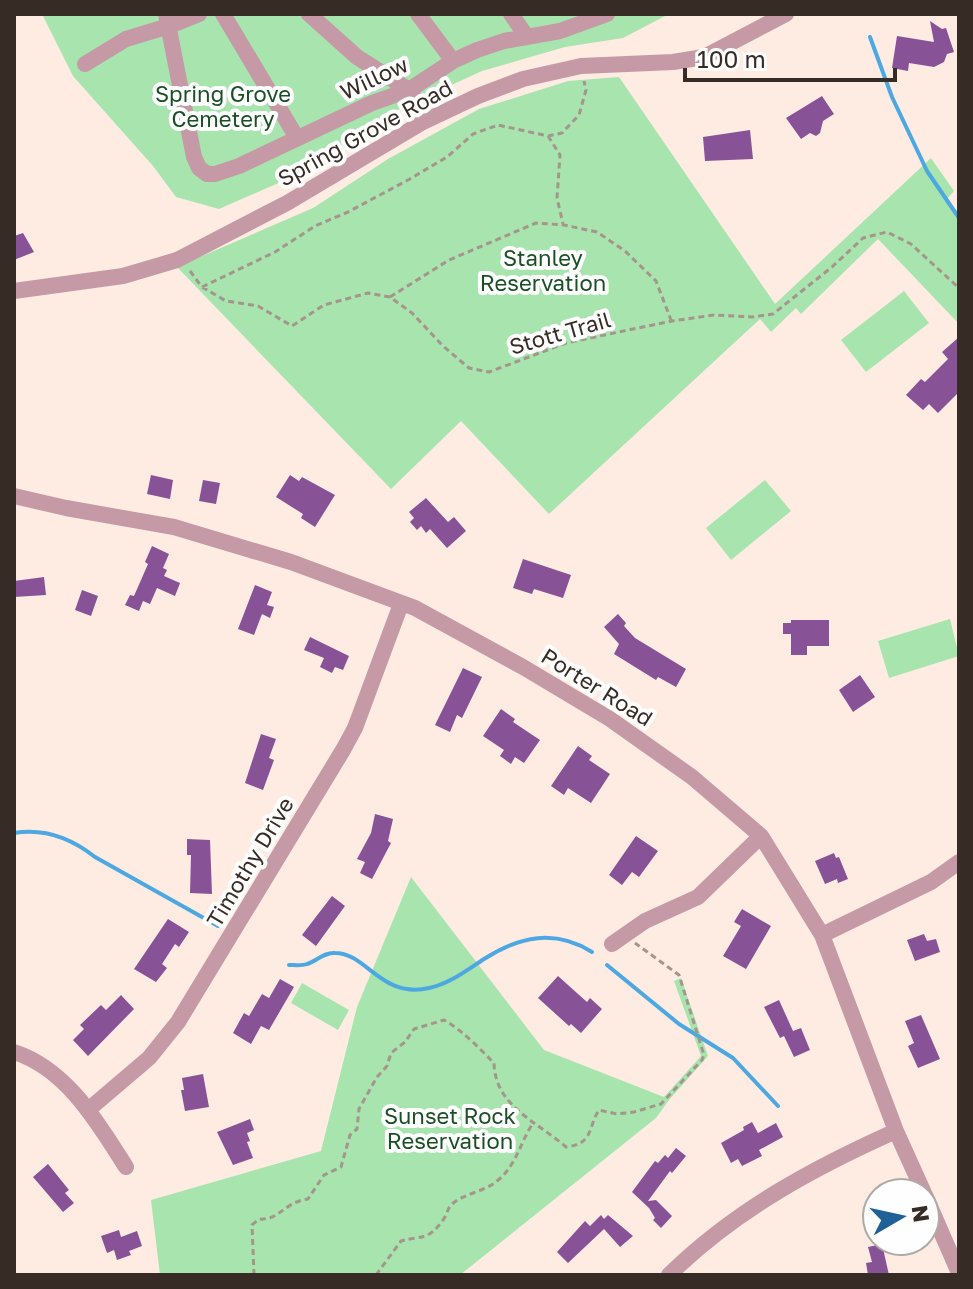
<svg xmlns="http://www.w3.org/2000/svg" width="973" height="1289" viewBox="0 0 973 1289" font-family="'Golos Text',sans-serif">
<rect width="100%" height="100%" fill="#feece2"/>
<path fill="#a8e4ae" d="M42 14H669L623 38 565 47 482 71 395 111 308 170 219 209 176 197 153 166 73 76Z
M619 77 775 304 931 158 954 191 946 200 959 222V324L878 239 801 314 796 308 771 332 760 319 549 514 461 421 391 489 177 267 313 208 388 159 479 109 568 81Z
M904 291 929 323 866 372 841 340Z
M765 480 791 511 731 560 706 528Z
M950 619 959 656 889 678 878 641Z
M411 877 544 1050 664 1097 701 1056 674 981 681 978 708 1056 669 1100 656 1118 460 1275H160L151 1200 321 1151 357 1007Z
M302 983 349 1010 338 1030 291 1003Z"/>
<g fill="none" stroke-linecap="round" stroke-linejoin="round">
<path stroke="#4da8e1" stroke-width="4" d="M870 37 892 97 927 171 959 218
M14 833C44 828 71 838 95 857L218 926
M289 965C294 965 302 966 307 964 317 961 324 952 335 953 367 953 381 999 429 988 449 984 467 970 484 959 520 936 555 929 592 952
M607 965 679 1024 733 1058 778 1106"/>
</g>
<path fill="#885297" d="M930 21 942 29 946 28 954 52 947 54 944 62 934 67 909 63 908 71 892 68 897 36 934 42Z
M822 96 834 114 823 121 820 133 816 136 810 133 801 139 786 118Z
M750 130 753 159 705 161 703 137Z
M23 233 34 252 14 260V236Z
M959 337V392L938 413 929 404 923 410 906 395 921 379 925 382 948 359 942 352Z
M151 475 173 480 170 499 147 494Z
M290 475 299 481 302 477 335 495 315 527 301 518 303 514 276 497Z
M203 480 220 483 216 504 199 501Z
M426 498 448 522 454 517 466 531 447 548 430 529 426 533 421 526 417 530 410 522 414 518 409 512Z
M152 546 169 554 163 568 167 570 164 576 180 583 175 596 157 588 150 604 143 601 139 611 125 605 130 595 134 596 148 564 145 562Z
M523 559 571 575 563 598 534 589 532 594 513 588Z
M44 577 46 595 14 597V581Z
M255 585 272 592 267 605 274 607 270 618 262 614 254 635 238 629Z
M82 590 98 596 91 616 75 610Z
M618 614 626 623 624 626 635 638 686 669 676 687 658 677 656 680 614 654 619 644 604 627Z
M791 620H829V646H807V655H791V634H783V623H791Z
M310 637 349 656 343 670 335 667 332 673 320 667 324 658 304 650Z
M463 668 482 677 462 718 457 715 450 732 435 725Z
M860 675 875 697 853 712 839 690Z
M501 709 515 719 513 722 540 740 524 763 515 757 511 764 500 756 504 750 483 736Z
M261 734 276 739 269 758 274 760 263 790 245 783Z
M578 746 592 756 589 760 610 774 591 803 568 788 564 795 551 786Z
M375 814 393 819 388 841 391 843 372 879 360 873 365 862 357 859 371 833Z
M636 836 658 851 639 877 632 872 622 885 609 875Z
M187 839 210 840 212 894 190 893 191 855H187Z
M834 853 836 858 839 857 848 879 838 883 837 879 825 884 815 861Z
M332 896 345 906 316 946 302 935Z
M742 909 771 926 746 969 723 956 741 926 734 922Z
M168 919 189 932 179 947 175 944 162 964 167 968 156 982 134 969Z
M924 934 927 941 936 939 940 952 915 961 907 940Z
M558 976 587 1002 590 998 602 1009 581 1033 571 1024 569 1026 538 998Z
M280 979 294 987 269 1030 261 1026 251 1044 233 1033 244 1013 249 1016 262 994 269 998Z
M121 995 134 1009 88 1056 73 1040 84 1029 80 1025 101 1005 106 1010Z
M779 1000 793 1031 801 1028 810 1050 794 1057 784 1036 780 1038 764 1007Z
M921 1015 940 1059 918 1068 908 1046 914 1043 905 1021Z
M203 1074 209 1107 185 1111 181 1090H184L182 1078Z
M250 1119 254 1130 247 1133 250 1141 247 1142 253 1158 233 1165 217 1132Z
M752 1122 758 1133 776 1123 783 1137 759 1150 762 1156 742 1166 738 1159 731 1163 721 1143 744 1130 743 1127Z
M676 1148 686 1156 672 1173 670 1171 648 1201 656 1200 672 1216 661 1228 653 1220 655 1218 649 1208 632 1192 655 1161 658 1163 665 1155 668 1158Z
M48 1164 69 1190 65 1193 74 1203 63 1212 33 1177Z
M601 1215 604 1219 608 1215 633 1236 620 1247 604 1229 568 1263 557 1252 585 1221 590 1226Z
M119 1230 121 1237 137 1231 142 1246 129 1251 131 1255 117 1260 114 1250 107 1253 101 1236Z
M882 1244 889 1275H868L866 1263 872 1262 868 1247Z"/>
<g fill="none" stroke-linecap="round" stroke-linejoin="round">
<path stroke="#a4958d" stroke-width="3" stroke-dasharray="6 4" stroke-linecap="butt" d="M548 136 560 155 557 198 563 224
M190 271 202 287 226 301 258 306 292 326 324 305 368 293 390 297 412 313 443 346 469 368 489 372 566 343 672 321 714 315 752 317 773 314 832 267 863 238 887 232 911 244 959 288
M202 287 275 252 315 226 348 212 408 180 447 157 473 134 498 125 548 136 562 133 579 115 586 90 584 81
M390 297 449 260 536 223 564 225 597 232 625 251 656 281 671 320
M254 1275 252 1225 259 1219C279 1221 284 1202 308 1199L324 1175 341 1167 350 1135 357 1129 359 1109 377 1077 387 1066 391 1053 405 1042 414 1029 444 1020C462 1030 479 1048 494 1063 495 1106 536 1121 566 1147 594 1144 588 1126 599 1110L617 1114 634 1112 661 1104 702 1060 704 1055 679 975 635 943
M376 1275 401 1241C423 1235 428 1241 443 1220 447 1215 447 1209 452 1204 465 1193 484 1192 497 1181 516 1166 520 1143 533 1123"/>
<path stroke="#c599a5" stroke-width="16" d="M166 14 194 157 199 168 207 174H215L239 166 372 103 409 90 453 61 477 50 504 41 560 31 607 14
M223 14 297 138
M309 14 357 57 409 90 429 119
M418 14 453 61
M511 14 527 37
M85 64 126 39 169 26 199 14
M14 291 123 276 177 260 287 203 423 122 478 96 523 79 581 66 673 62 704 57 786 14
M14 496 66 508 174 527 291 562 415 608 523 667 610 719 692 777 761 836 822 935 896 1131 924 1193
M822 935 931 882 959 862
M612 944 645 921 698 897 761 836
M14 1052C67 1069 98 1123 126 1167
M88 1110 149 1058 178 1022 343 750 355 728 401 604
M925 1195 959 1273
M669 1275C734 1211 813 1168 896 1131"/>
</g>
<g text-anchor="middle" stroke-width="8" stroke-linejoin="round" paint-order="stroke">
<g font-size="22" fill="#372c25" stroke="#fdfefd">
<text transform="translate(374 78) rotate(-25)" y="8">Willow</text>
<text transform="translate(365 133) rotate(-29)" y="8">Spring Grove Road</text>
<text transform="translate(560 333) rotate(-16)" y="8">Stott Trail</text>
<text transform="translate(597 687) rotate(32)" y="8">Porter Road</text>
<text transform="translate(250 862) rotate(-59)" y="8">Timothy Drive</text>
</g>
<g font-size="22" fill="#1a4f25" stroke="#fdfefd">
<text x="223" y="102">Spring Grove<tspan x="223" dy="25">Cemetery</tspan></text>
<text x="543" y="266">Stanley<tspan x="543" dy="25">Reservation</tspan></text>
<text x="450" y="1124">Sunset Rock<tspan x="450" dy="25">Reservation</tspan></text>
</g>
</g>
<rect width="973" height="1289" fill="none" stroke="#372c25" stroke-width="32"/>
<g transform="translate(901 1217) rotate(81)"><circle r="38" fill="#fdfefd" stroke="#aeaaa7" stroke-width="2"/>
<path d="M0-6L14 30L0 20L-14 30Z" fill="#1e6196"/>
<text y="-12" font-size="22" font-weight="bold" text-anchor="middle" fill="#372c25">N</text>
</g>
<path d="M685 68v12h210v-12" fill="none" stroke="#372c25" stroke-width="4"/>
<text x="697" y="68" font-size="24" fill="#372c25" stroke="#fdfefd" stroke-width="6" paint-order="stroke">100 m</text>
</svg>
